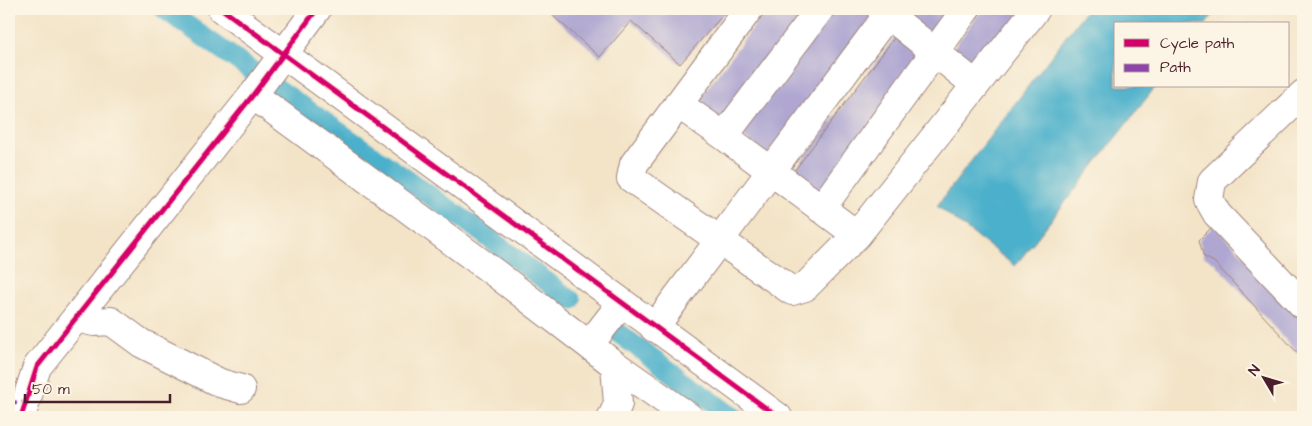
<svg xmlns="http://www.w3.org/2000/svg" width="1312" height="426" viewBox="0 0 1312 426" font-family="'Architects Daughter',sans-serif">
<rect width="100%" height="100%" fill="#fcf5e5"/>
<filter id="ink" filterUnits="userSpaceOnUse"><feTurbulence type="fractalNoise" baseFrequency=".02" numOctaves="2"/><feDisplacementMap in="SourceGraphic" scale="10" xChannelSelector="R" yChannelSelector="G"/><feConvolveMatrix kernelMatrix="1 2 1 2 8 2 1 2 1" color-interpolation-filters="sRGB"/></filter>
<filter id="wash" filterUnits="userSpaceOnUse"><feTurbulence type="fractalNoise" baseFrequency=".0096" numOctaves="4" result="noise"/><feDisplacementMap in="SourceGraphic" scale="20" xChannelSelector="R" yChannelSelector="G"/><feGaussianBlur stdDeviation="1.12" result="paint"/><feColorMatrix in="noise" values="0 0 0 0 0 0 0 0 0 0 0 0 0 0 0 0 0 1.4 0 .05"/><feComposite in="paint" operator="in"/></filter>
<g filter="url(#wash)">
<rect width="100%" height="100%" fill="#f3e4c8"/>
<path fill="#4cb0cb" stroke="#4b687b" d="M1087 9H1217L1206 24H1116V86H1156L1015 266 937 206Z"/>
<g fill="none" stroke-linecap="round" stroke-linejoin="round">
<path stroke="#4cb0cb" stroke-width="20" d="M164 9 251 70
M278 89 466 221 571 300
M618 333 733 417"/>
</g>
<g id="blocks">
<path fill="#afa7d1" d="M545 9H728L680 64 631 21 600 57Z
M767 9H811L724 124 696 103Z
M834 9H868L875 14 768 155 740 134Z
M917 9H960L937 39 909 18Z
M983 9H1027L978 73 950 52Z
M898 33 926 55 820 196 791 175Z
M1214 225 1303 317V359L1214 262 1204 257 1199 240Z"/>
</g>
</g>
<g filter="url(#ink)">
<use href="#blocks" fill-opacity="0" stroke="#9e827a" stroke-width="1"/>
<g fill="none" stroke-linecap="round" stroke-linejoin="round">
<defs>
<path id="minor" d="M222 9 778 417
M749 9 634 164 631 178 792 291 805 287 857 235 1036 9
M820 9 724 136 857 235
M881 9 976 85
M1303 94 1212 181 1209 200 1217 214 1303 305
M253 95 495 273 615 365 689 417
M678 104 724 136
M821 209 966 9
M77 318 94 322 111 321 141 343 220 383 241 389
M654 328 892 9
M589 345 621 304
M21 417 37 367 253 95 317 9
M612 417 618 404 615 365"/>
</defs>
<use href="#minor" stroke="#9e827a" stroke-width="30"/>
<use href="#minor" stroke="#fff" stroke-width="28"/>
<path stroke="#8e44ad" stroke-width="4" stroke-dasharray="8 4" stroke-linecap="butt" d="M9 402 26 403"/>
<defs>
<path id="cycleway" d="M222 9 778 417
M21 417 37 367 253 95 317 9"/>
</defs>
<use href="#cycleway" stroke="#fcf5e5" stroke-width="8"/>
<use href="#cycleway" stroke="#d6006c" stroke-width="5"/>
</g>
</g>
<rect width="1312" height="426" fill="none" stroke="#fcf5e5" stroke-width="30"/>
<rect x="1114" y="22" width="175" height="65" fill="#fcf5e5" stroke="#b59f9b"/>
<rect x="1124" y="39" width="25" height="8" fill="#d6006c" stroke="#b59f9b"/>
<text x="1160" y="48" font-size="15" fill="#4a1f2b">Cycle path</text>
<rect x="1124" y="64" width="25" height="8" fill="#8e44ad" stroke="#b59f9b"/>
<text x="1160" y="72" font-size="15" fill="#4a1f2b">Path</text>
<g transform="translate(1264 378) rotate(308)" stroke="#fcf5e5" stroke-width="4" paint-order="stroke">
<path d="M0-4L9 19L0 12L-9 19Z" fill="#4a1f2b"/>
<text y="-8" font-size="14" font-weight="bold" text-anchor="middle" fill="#4a1f2b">N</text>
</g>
<path d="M25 394v8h145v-8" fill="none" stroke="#4a1f2b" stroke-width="2.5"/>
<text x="32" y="394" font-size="15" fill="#4a1f2b" stroke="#fcf5e5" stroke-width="4" paint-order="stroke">50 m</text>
</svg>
